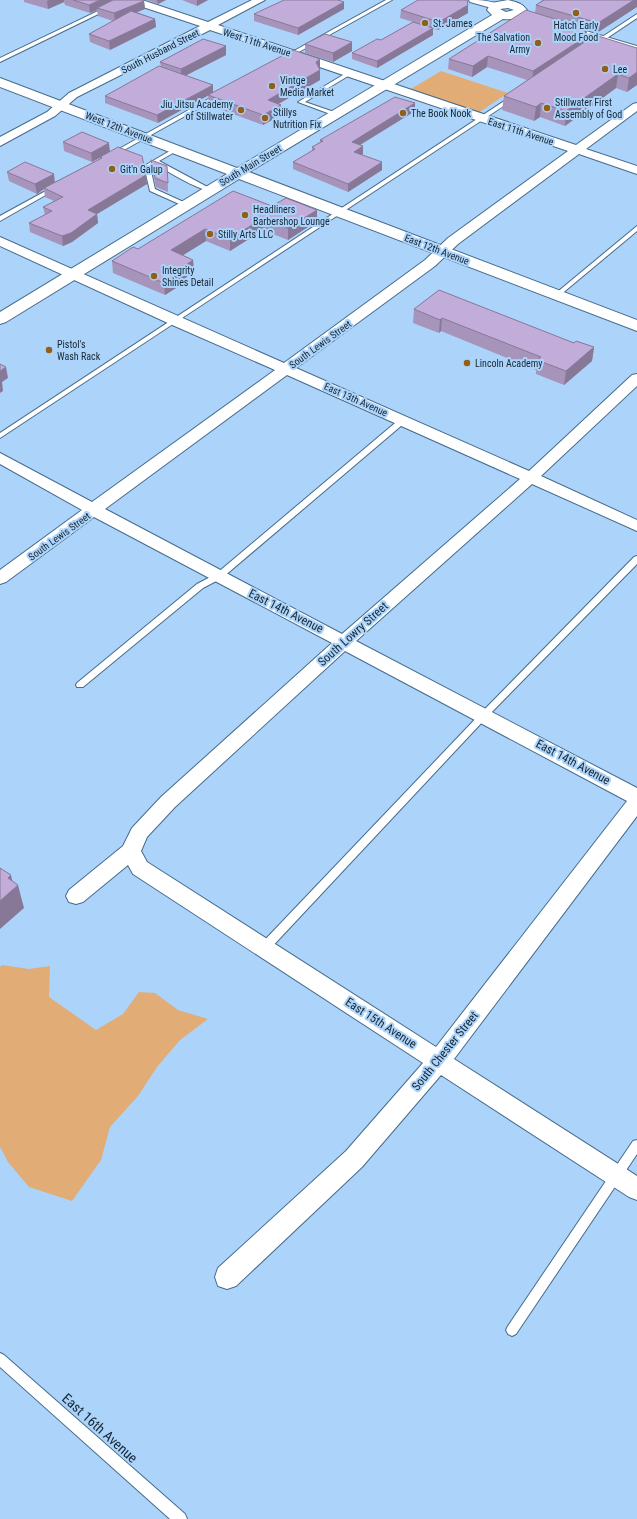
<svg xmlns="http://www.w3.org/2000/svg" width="637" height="1519" viewBox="0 0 637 1519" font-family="'Roboto Condensed',sans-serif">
<rect width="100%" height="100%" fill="#acd4fa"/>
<path fill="#e1ac75" d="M441 71 508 93 478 113 409 90Z
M2 965 29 969 50 966 49 997 96 1030 123 1014 139 992 155 993 178 1010 208 1019 180 1040 157 1067 138 1096 110 1127 101 1160 72 1201 29 1187 8 1162 0 1147V967Z"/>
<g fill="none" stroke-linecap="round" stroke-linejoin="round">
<defs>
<path id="lane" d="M121 0H127L0 62V58Z
M386 0H392L288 58 283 57Z
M637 14V18L598 44 593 43Z
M348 72 353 73 305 102 337 113V115H333L298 102Z
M219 93 221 94V96L115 155 110 154Z
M512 96 515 98 514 99 0 438V433Z
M175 148 180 149 159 161 213 190C205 195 164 169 155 164L150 167 155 189 188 204 189 205 186 207 150 191 144 166Z
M53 187 58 188 0 221V216Z
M637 226V231L559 296H555V294Z
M401 418H404L408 420 222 578 203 588 83 687H77L76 685 77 683 197 584 216 574Z
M637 556V564L487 717 268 951 264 952 260 951 259 948 260 945 481 713 634 557Z
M637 1140V1154L516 1334 512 1336 508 1334 506 1330 508 1326 633 1141Z
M0 1353 4 1355 185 1514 187 1519H170L0 1367Z"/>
<path id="street" d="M127 0H142L208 22 252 0H265L218 25 576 145 633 104 637 103V111L586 149 637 166V174L579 154 458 244 435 266 296 368 529 471 632 375 637 374V386L541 476 637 520V531L532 484 356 641 637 788V816L454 1059 637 1176V1200L629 1197 441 1075 362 1167 236 1286 227 1289 218 1286 215 1277 218 1268 346 1151 423 1063 133 874 128 865 83 902 76 904 69 902 66 896 69 890 123 846 132 828 161 797 332 643 94 517 6 582 0 584V570L82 510 0 464V453L92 502 275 370 170 324 0 246V237L284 363 425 260 448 238 568 151 210 30 77 97 55 116 0 146V137L47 112 69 93 200 26 128 2ZM287 375 520 479 342 634 105 509ZM345 651 627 801 436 1047 147 862 141 851 147 837 175 807Z
M469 0C478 0 493 0 500 6L495 9 470 2Z
M562 24 637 46V53L558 29 557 27 558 25Z"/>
<path id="secondary" d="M508 0C516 2 522 3 527 10 523 18 512 20 503 19L249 172 637 320V331L239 179 6 322 0 324V312L227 174 0 87V78L237 168 492 15 487 10 491 3ZM508 8 514 10 506 12 500 9Z"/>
</defs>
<use href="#lane" stroke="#466b8c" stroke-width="2"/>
<use href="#street" stroke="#466b8c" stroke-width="2"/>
<use href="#secondary" stroke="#466b8c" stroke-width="2"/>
<use href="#lane" fill="#fff" fill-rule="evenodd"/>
<use href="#street" fill="#fff" fill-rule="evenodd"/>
<use href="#secondary" fill="#fff" fill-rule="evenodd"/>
</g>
<path fill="#a794bb" d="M24 0H142L144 1 145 9 137 12 155 19 156 27 110 50 90 42 89 34 113 21 98 16 97 10 90 13 65 5 64 2 48 9 24 2Z
M147 0H166L158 4Z
M182 0H208L197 6Z
M542 0H637L597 33 587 30 586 41 637 48 627 92 616 88 565 126 540 117 534 121 502 110 504 96 527 80 487 67 472 77 448 69 449 59 535 13 536 5 541 1Z
M344 9 298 35 254 21V14Z
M401 10 468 13 438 30 433 29V35L377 68 352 59V53L381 40 413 22 400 18Z
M305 44 352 51 333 62 305 53Z
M226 46V55L186 75 158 123 105 103V96L161 67 160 62Z
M320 59V69H319L320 80 278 104 281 115 263 125 209 105 208 95Z
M415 111 359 145 363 154 361 155 382 170 348 192 293 169V162L312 151V147L320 142V140Z
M63 142 110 151 147 184 97 214 98 223 72 242 63 246 30 232 29 223 45 215 43 207 54 201 45 197 44 189 37 194 9 181 7 172 55 182 100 159V158L92 162 64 151Z
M151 160 167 166 168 192 156 187 152 168Z
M272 206 317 210V221L288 240 263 230 230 251 206 241 183 255 193 260 194 272 186 277 187 281 165 295 113 273 112 261 138 249Z
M414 309 594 347 592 361 564 385 536 374V370L441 331 439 333 413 323Z"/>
<path fill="#887898" d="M49 0H64V2L48 9 47 1Z
M100 0H118L97 8V10L90 13 89 5Z
M157 0H166L158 4Z
M197 0H208L197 6Z
M634 0H637V7L597 33 598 23Z
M144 1 145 9 115 21 114 13Z
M344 2V9L298 35V28Z
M468 5V13L438 30 439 22Z
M155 19 156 27 110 50 109 41Z
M433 28V35L377 68V61Z
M587 29 585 46 532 82 533 71 580 33Z
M352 42V51L333 62V53Z
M226 46V55L181 78V69Z
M488 56 487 67 472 77 473 66Z
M320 59V69L316 71V62Z
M320 70V80L268 110V100Z
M637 72V85L627 92 629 78Z
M618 74 616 88 565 126 566 111Z
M213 85V93L158 123 157 115Z
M415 103V111L352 150V142Z
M541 103 540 117 534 121 536 107Z
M281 105V115L263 125V115Z
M109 143 110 152 92 162 91 153Z
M363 146V154L354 160V152Z
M382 162V170L348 192V184Z
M54 174 55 183 44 188V189L37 194 35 184Z
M146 175 147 184 97 214 98 223 72 242 63 246 62 236 88 210Z
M317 210V221L288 240V228Z
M263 218V230L230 251V239Z
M205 229 206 241 172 262 171 250Z
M193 260 194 272 186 277 187 281 165 295 164 283 183 267Z
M442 318 441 331 439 333 440 320Z
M594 347 592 361 564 385 566 371Z
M6 367 8 378 2 382 3 391 0 393V371Z
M11 875 14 889 18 885 24 908 0 929V901L8 878Z"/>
<path fill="#c2acd9" stroke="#887898" d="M73 0H100L89 5Z
M113 0H142L144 1 114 13 97 8Z
M284 0H338L344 2 298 28 254 14Z
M418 0H467L468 5 439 22 401 10Z
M544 0H634L598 23 536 5Z
M526 10 587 29 580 33 587 36 533 71 488 56 473 66 449 59Z
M131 11 155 19 109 41 89 34Z
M413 22 433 28 377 61 352 53 377 39 381 40Z
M325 34 352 42 333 53 305 44Z
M595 35 637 48V72L629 78 618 74 566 111 541 103 536 107 504 96Z
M203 39 226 46 181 69 160 62Z
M293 50 320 59 316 62 320 70 268 100 281 105 263 115 208 95Z
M159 66 213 85 157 115 105 96Z
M395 97 415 103 352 142 363 146 354 152 382 162 348 184 293 162 315 149 312 147 323 141 320 140Z
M82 132 109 143 91 153 63 142Z
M118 147 142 156 146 175 88 210 97 214 71 233 62 236 29 223 52 211 43 207 63 197 44 188 102 158 100 157Z
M151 160 167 166 168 183 155 178Z
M25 162 54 174 35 184 7 172Z
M233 191 272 206 286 198 317 210 288 228 263 218 230 239 205 229 171 250 193 260 183 267 186 269 164 283 112 261 133 247 138 249Z
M439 290 574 343 576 341 594 347 566 371 537 360 541 357 442 318 440 320 414 309Z
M0 364 6 367 0 371Z
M0 868 11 875 8 878 18 885 0 901Z"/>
<g fill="#955e17" stroke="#acd4fa" stroke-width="1.5">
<circle cx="576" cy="13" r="4"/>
<circle cx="425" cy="23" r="4"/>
<circle cx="538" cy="43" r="4"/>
<circle cx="605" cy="69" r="4"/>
<circle cx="272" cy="86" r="4"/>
<circle cx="547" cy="108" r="4"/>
<circle cx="241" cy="110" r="4"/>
<circle cx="403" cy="113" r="4"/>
<circle cx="265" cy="118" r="4"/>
<circle cx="112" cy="169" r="4"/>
<circle cx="245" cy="215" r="4"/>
<circle cx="210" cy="234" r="4"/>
<circle cx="154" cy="276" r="4"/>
<circle cx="49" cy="350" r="4"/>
<circle cx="467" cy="363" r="4"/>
</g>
<g text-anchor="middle" stroke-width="4" stroke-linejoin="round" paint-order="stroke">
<g font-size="10" fill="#162634" stroke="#acd4fa" text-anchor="start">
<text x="433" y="27">St. James</text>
<text x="576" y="29" text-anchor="middle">Hatch Early<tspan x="576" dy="12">Mood Food</tspan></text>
<text x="530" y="41" text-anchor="end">The Salvation<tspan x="530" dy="12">Army</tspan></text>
<text x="613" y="73">Lee</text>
<text x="280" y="84">Vintge<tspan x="280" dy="12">Media Market</tspan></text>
<text x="555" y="106">Stillwater First<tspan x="555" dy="12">Assembly of God</tspan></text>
<text x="233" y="108" text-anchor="end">Jiu Jitsu Academy<tspan x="233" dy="12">of Stillwater</tspan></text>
<text x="273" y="116">Stillys<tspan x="273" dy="12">Nutrition Fix</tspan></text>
<text x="411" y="117">The Book Nook</text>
<text x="120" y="173">Git'n Galup</text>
<text x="253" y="213">Headliners<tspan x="253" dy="12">Barbershop Lounge</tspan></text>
<text x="218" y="238">Stilly Arts LLC</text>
<text x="162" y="274">Integrity<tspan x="162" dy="12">Shines Detail</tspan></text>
<text x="57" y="348">Pistol's<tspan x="57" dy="12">Wash Rack</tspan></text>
<text x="475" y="367">Lincoln Academy</text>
</g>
<g font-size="10" fill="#162634" stroke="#acd4fa">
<text transform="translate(257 42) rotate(18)" y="4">West 11th Avenue</text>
<text transform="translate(160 51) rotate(-27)" y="4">South Husband Street</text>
<text transform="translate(119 127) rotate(21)" y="4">West 12th Avenue</text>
<text transform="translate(521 131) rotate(18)" y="4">East 11th Avenue</text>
<text transform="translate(250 165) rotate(-31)" y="4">South Main Street</text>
<text transform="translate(437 249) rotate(21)" y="4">East 12th Avenue</text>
<text transform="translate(320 344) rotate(-36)" y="4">South Lewis Street</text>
<text transform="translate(356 399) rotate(24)" y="4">East 13th Avenue</text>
<text transform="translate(59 536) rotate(-36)" y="4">South Lewis Street</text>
</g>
<g font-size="12" fill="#162634" stroke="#acd4fa">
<text transform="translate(286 611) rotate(27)" y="4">East 14th Avenue</text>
<text transform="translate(353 634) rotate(-42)" y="4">South Lowry Street</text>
<text transform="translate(573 762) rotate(28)" y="4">East 14th Avenue</text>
<text transform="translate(381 1023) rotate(33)" y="4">East 15th Avenue</text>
<text transform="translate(445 1051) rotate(-51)" y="4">South Chester Street</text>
</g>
<g font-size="14" fill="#162634" stroke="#acd4fa">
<text transform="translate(100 1428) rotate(42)" y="5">East 16th Avenue</text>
</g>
</g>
</svg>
